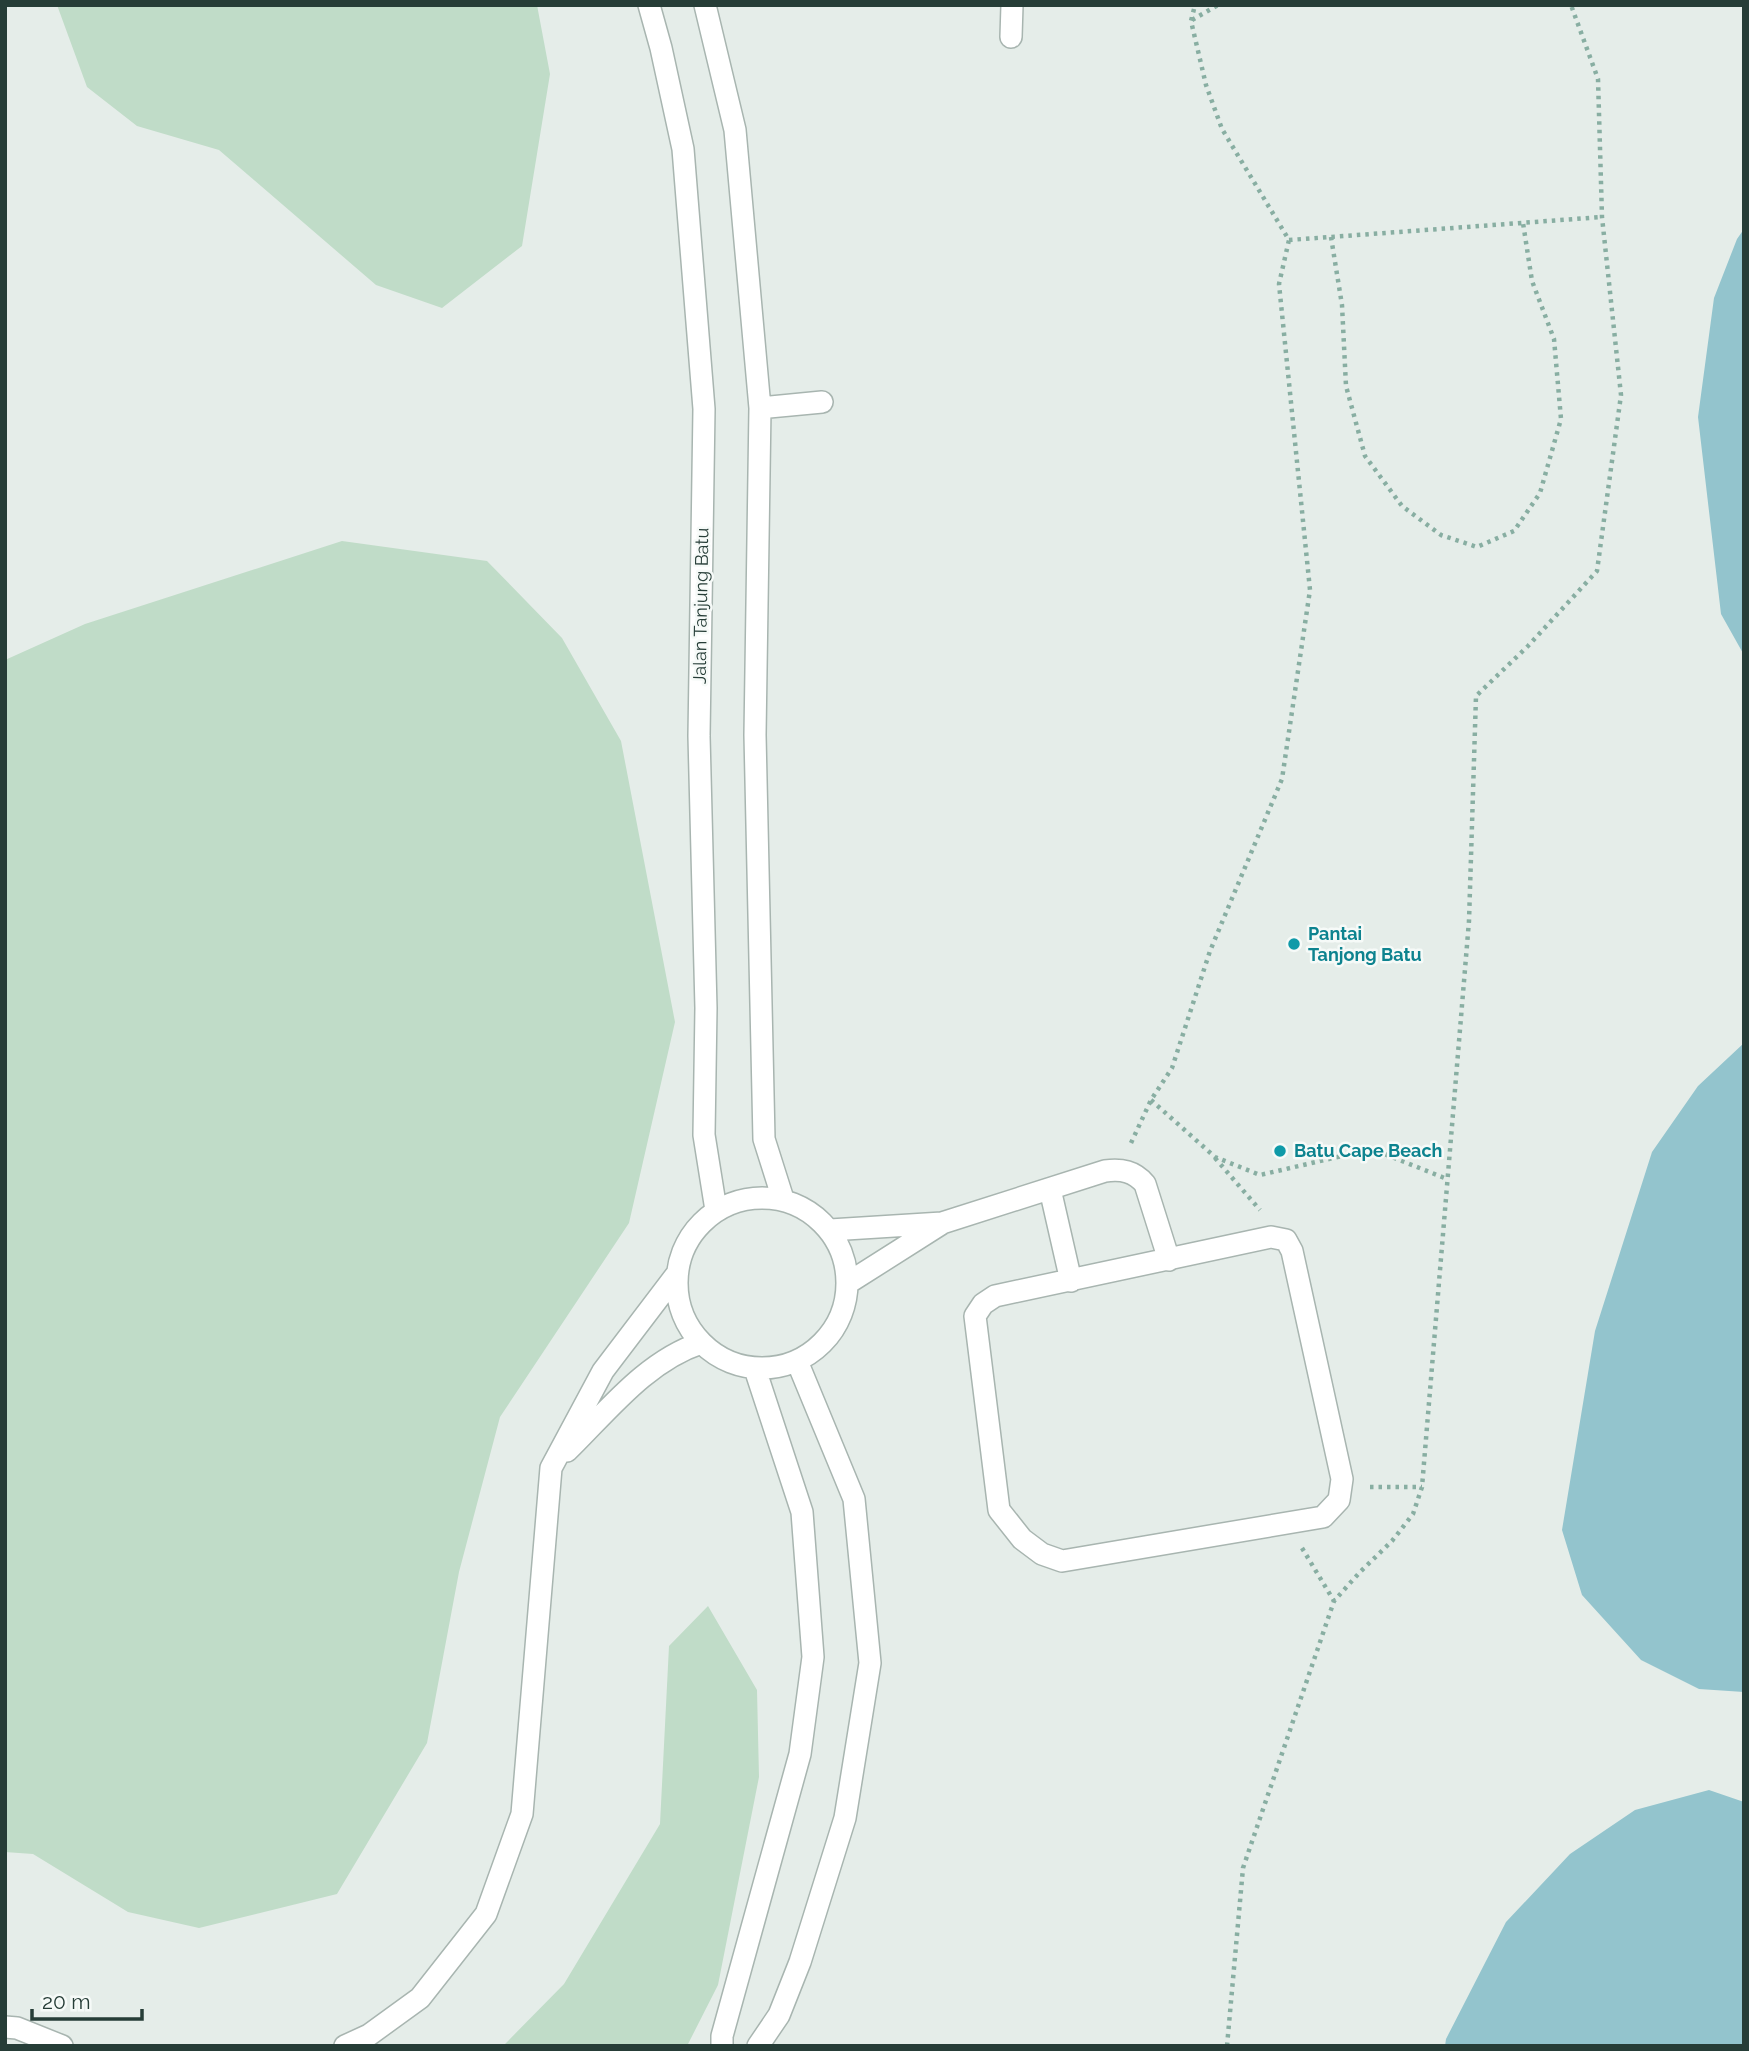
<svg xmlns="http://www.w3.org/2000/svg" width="1749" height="2051" viewBox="0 0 1749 2051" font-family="Raleway,sans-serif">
<rect width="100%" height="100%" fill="#e5ede9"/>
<path fill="#c0dcc8" d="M57 5H537L550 74 522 246 442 308 376 285 219 150 137 126 87 87Z
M342 541 487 561 562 638 621 741 675 1022 629 1223 500 1417 459 1572 427 1743 337 1894 199 1928 128 1912 33 1854 5 1852V660L85 624Z
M708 1606 757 1690 759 1777 718 1985 687 2046H503L564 1984 660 1824 669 1646Z"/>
<path fill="#93c4cd" d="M1744 229V655L1721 614 1698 417 1714 298 1737 239Z
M1744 1043V1692L1699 1689 1641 1660 1582 1595 1562 1530 1595 1331 1652 1152 1698 1086Z
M1709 1790 1744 1802V2046H1445L1446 2039 1506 1922 1570 1854 1635 1810Z"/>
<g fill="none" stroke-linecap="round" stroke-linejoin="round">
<defs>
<path id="minor" d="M649 5 661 48 683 149 704 409 699 736 706 1008 704 1135 716 1210
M705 5 735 130 760 408 755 735 764 1139 783 1199
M1011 37 1012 5
M760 408 822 402
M1050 1189 1071 1281
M677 1283a85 85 0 1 1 170 0a85 85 0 1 1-170 0Z
M830 1230 942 1223 1105 1171C1122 1169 1134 1171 1145 1184L1169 1260
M1271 1237 1286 1240 1292 1251 1342 1479 1339 1500 1323 1517 1062 1561 1042 1554 1022 1539 999 1510 975 1316 983 1304 995 1296Z
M848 1283 941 1224
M567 1451C607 1412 646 1361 701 1343
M5 2027 17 2028 62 2046
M345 2046 369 2035 420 1998 486 1914 522 1814 551 1468 603 1371 676 1275
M722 2046V2036L800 1754 813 1657 802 1512 755 1369
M758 2046 779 2015 800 1962 845 1818 870 1663 854 1499 797 1361"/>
</defs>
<use href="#minor" stroke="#a8b5b0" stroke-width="24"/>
<path stroke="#88aea2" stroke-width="4.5" stroke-dasharray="3.5 5" stroke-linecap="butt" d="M1192 20 1218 5
M1331 237 1342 305 1346 386 1365 456 1402 506 1441 535 1477 547 1514 531 1540 493 1561 419 1554 339 1532 281 1523 223
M1289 240 1602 217
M1151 1100 1215 1157 1260 1175 1372 1149 1447 1179
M1131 1143 1151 1100 1172 1068 1210 951 1282 779 1310 590 1279 284 1289 240 1222 129 1206 85 1191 21 1195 5
M1215 1158 1260 1210
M1370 1487H1422
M1302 1548 1334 1601
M1227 2046 1243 1868 1334 1601 1360 1572 1392 1541 1413 1514 1422 1487 1469 921 1476 696 1528 646 1597 571 1621 395 1602 217 1598 79 1571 5"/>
<use href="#minor" stroke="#fff" stroke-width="21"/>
</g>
<g fill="#0f9aa8" stroke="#f6faf8" stroke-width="2.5">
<circle cx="1294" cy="944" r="7"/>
<circle cx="1280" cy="1151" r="7"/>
</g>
<g text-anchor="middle" stroke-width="5" stroke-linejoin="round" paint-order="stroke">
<g font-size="18" fill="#263d37" stroke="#f6faf8">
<text transform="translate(701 606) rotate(-89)" y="6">Jalan Tanjung Batu</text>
</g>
<g font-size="18" font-weight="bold" fill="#0d838f" stroke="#f6faf8" text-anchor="start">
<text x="1308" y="940">Pantai<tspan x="1308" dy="21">Tanjong Batu</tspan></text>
<text x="1294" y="1157">Batu Cape Beach</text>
</g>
</g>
<rect width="1749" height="2051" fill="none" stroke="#263d37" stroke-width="14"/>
<path d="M32 2009v10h110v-10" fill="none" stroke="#263d37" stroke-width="3.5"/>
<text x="42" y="2009" font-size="21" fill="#263d37" stroke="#f6faf8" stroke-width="5" paint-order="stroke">20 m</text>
</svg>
